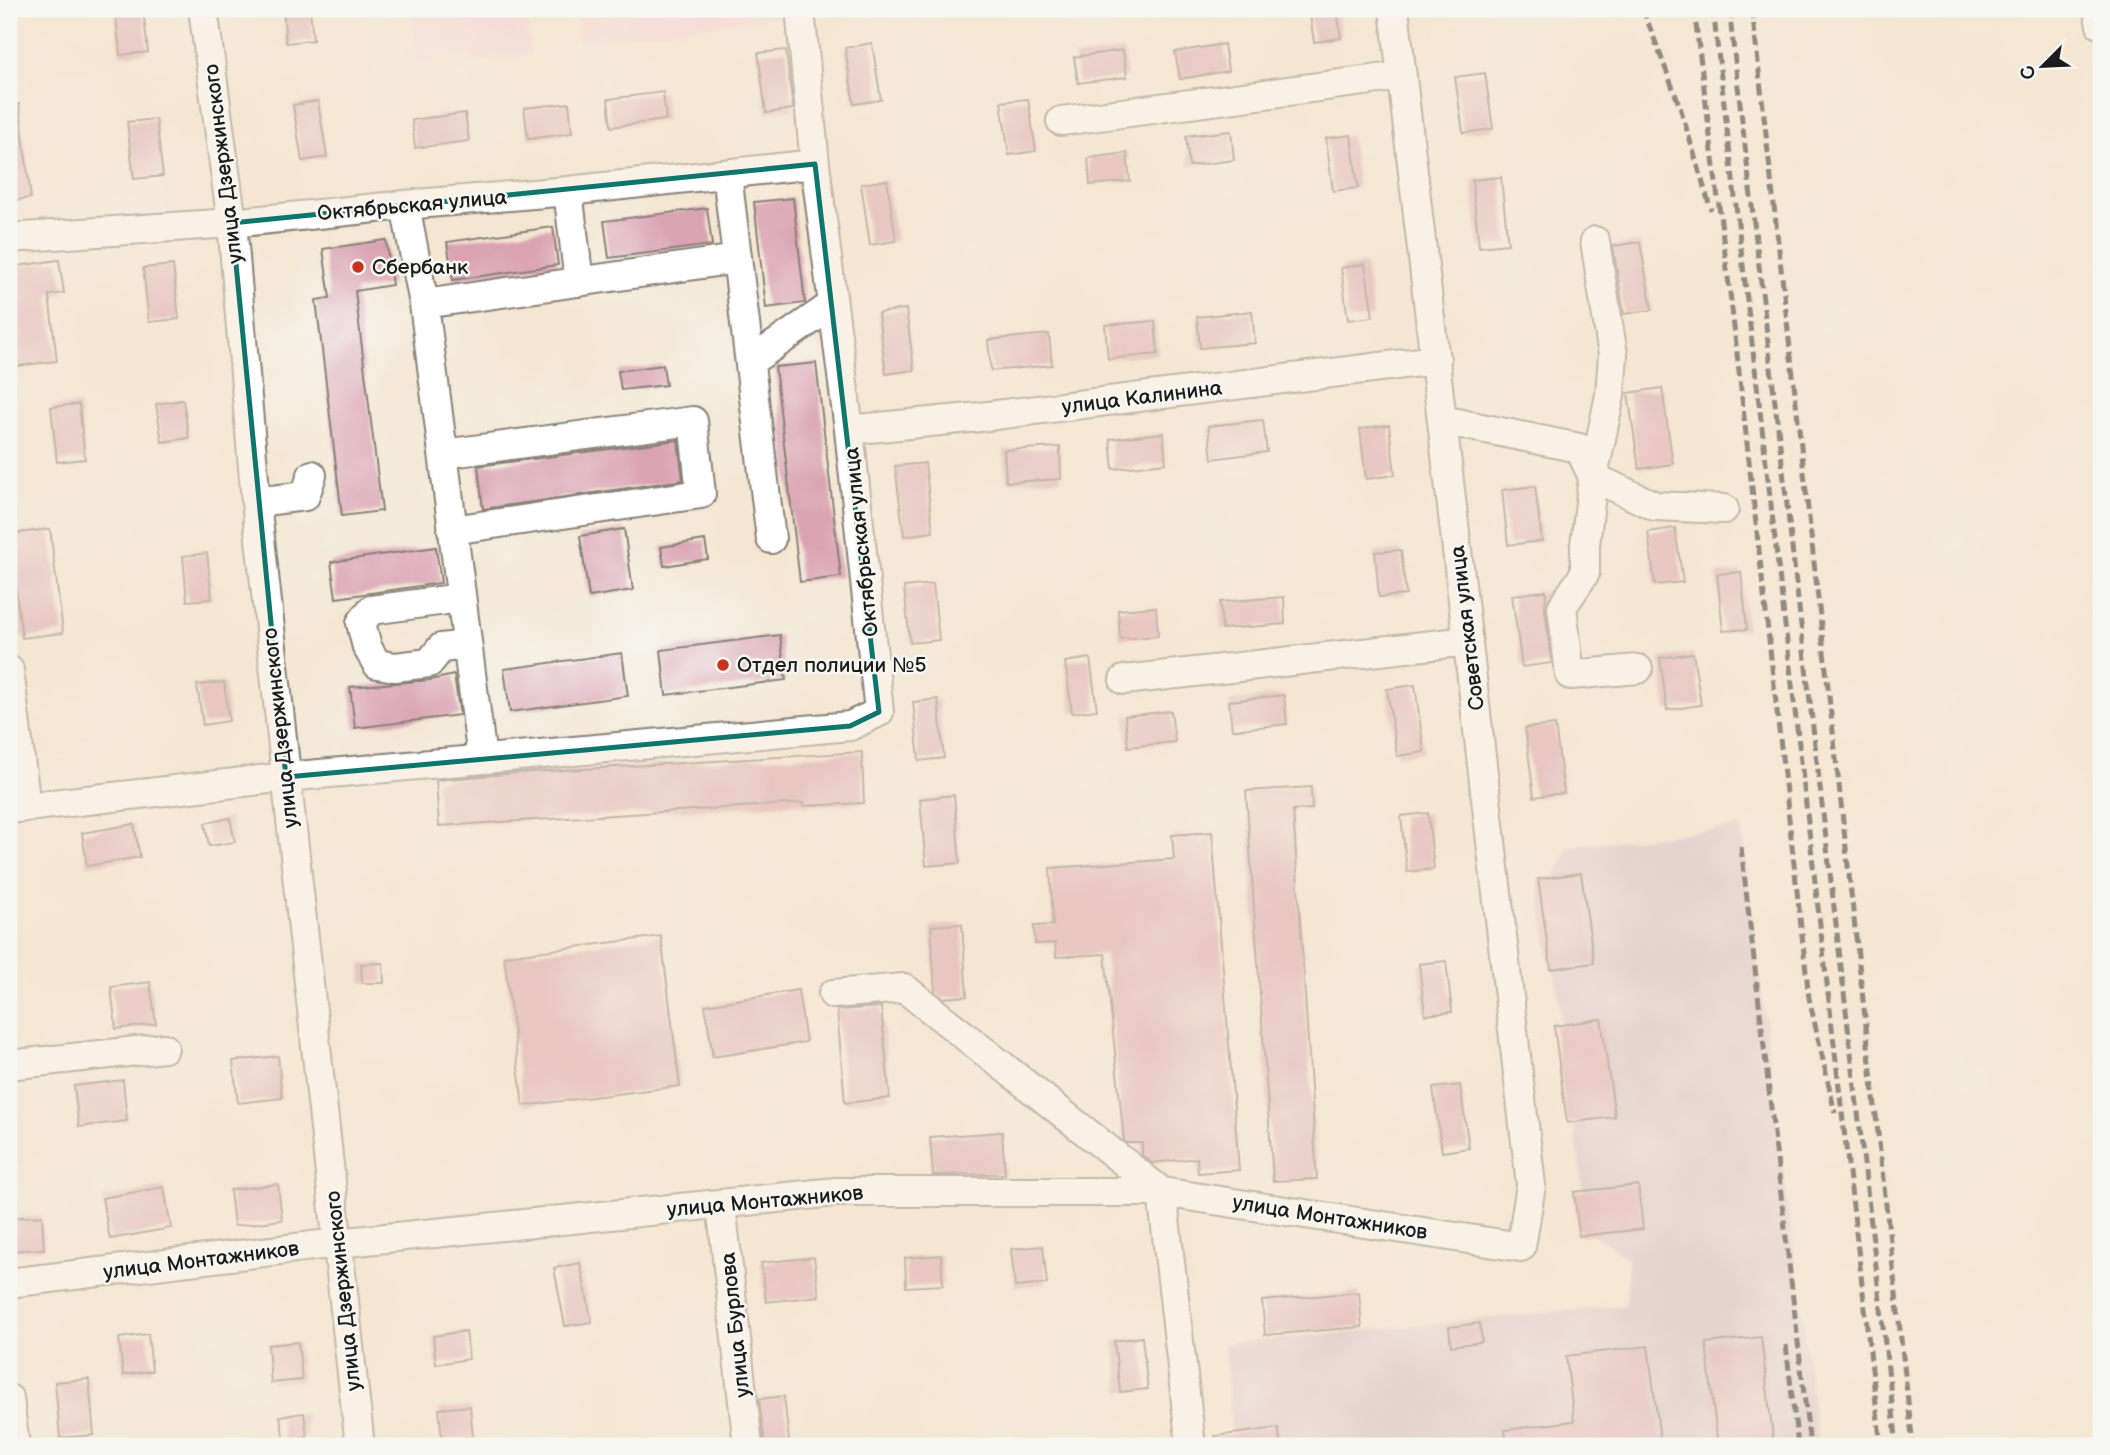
<svg xmlns="http://www.w3.org/2000/svg" width="2110" height="1455" viewBox="0 0 2110 1455" font-family="'Balsamiq Sans',sans-serif">
<rect width="100%" height="100%" fill="#f6f6f2"/>
<filter id="ink" filterUnits="userSpaceOnUse"><feTurbulence type="fractalNoise" baseFrequency=".0143" numOctaves="2"/><feDisplacementMap in="SourceGraphic" scale="14" xChannelSelector="R" yChannelSelector="G"/><feConvolveMatrix kernelMatrix="1 2 1 2 8 2 1 2 1" color-interpolation-filters="sRGB"/></filter>
<filter id="wash" filterUnits="userSpaceOnUse"><feTurbulence type="fractalNoise" baseFrequency=".00686" numOctaves="4" result="noise"/><feDisplacementMap in="SourceGraphic" scale="28" xChannelSelector="R" yChannelSelector="G"/><feGaussianBlur stdDeviation="1.57" result="paint"/><feColorMatrix in="noise" values="0 0 0 0 0 0 0 0 0 0 0 0 0 0 0 0 0 1.4 0 .05"/><feComposite in="paint" operator="in"/></filter>
<g filter="url(#wash)">
<rect width="100%" height="100%" fill="#f4e6d2"/>
<path fill="#f5cfda" d="M411 9H779L780 17 579 42 575 14 527 20 531 54 472 62 470 56 418 63Z"/>
<path fill="#d1bdcb" d="M1741 827 1818 1446H1233L1224 1344 1626 1305 1628 1259 1588 1230 1545 896 1569 846Z"/>
<g id="blocks">
<path fill="#daa2b2" d="M115 9H143L148 52 120 55Z
M283 9H310L313 40 286 43Z
M1309 9H1337L1341 38 1314 42Z
M872 43 881 100 854 104 845 48Z
M1224 44 1228 71 1180 79 1175 52Z
M786 50 793 109 766 113 758 53Z
M1123 50 1127 77 1078 83 1074 57Z
M1485 73 1493 129 1463 133 1455 77Z
M663 92 666 120 611 127 608 99Z
M1028 99 1036 151 1009 155 1001 102Z
M318 101 327 157 302 161 293 105Z
M569 103 572 133 528 139 524 108Z
M19 104 31 198 9 201V105Z
M465 113 469 141 415 148 412 120Z
M156 119 163 176 134 179 127 122Z
M1231 131 1234 160 1189 166 1186 136Z
M1351 135 1358 188 1333 191 1326 138Z
M1127 153 1130 181 1090 185 1088 158Z
M1501 177 1508 244 1479 247 1472 180Z
M887 180 896 241 870 245 861 184Z
M793 198 805 303 766 308 754 202Z
M707 208 712 245 609 258 604 221Z
M553 227 558 265 453 280 447 242Z
M386 240 392 285 355 291 382 511 342 516 316 300 330 298 323 249Z
M1640 242 1652 310 1624 314 1613 246Z
M59 260 64 293 49 295 57 361 9 367V267Z
M1365 264 1373 317 1348 320 1341 268Z
M173 265 179 319 149 322 143 268Z
M906 309 914 370 886 374 878 313Z
M1252 311 1255 343 1200 348 1197 317Z
M1155 321 1158 354 1108 359 1105 325Z
M1049 334 1052 365 991 371 988 340Z
M816 363 841 577 800 582 775 367Z
M663 365 666 385 621 390 618 371Z
M1662 388 1673 464 1639 469 1628 393Z
M183 400 189 438 162 442 156 404Z
M79 404 85 459 57 462 51 407Z
M1263 420 1267 452 1212 459 1208 426Z
M1389 425 1395 475 1366 479 1360 429Z
M1163 433 1166 463 1113 469 1110 439Z
M678 440 683 480 483 509 478 466Z
M1060 447 1061 479 1006 482 1004 450Z
M925 463 933 532 904 536 895 466Z
M1535 486 1542 541 1508 545 1502 490Z
M1675 528 1683 582 1655 585 1648 532Z
M50 529 63 633 22 638 9 534Z
M624 529 633 590 589 597 580 536Z
M705 540 708 559 664 566 661 547Z
M436 547 441 583 336 598 331 562Z
M1401 550 1406 595 1379 597 1375 552Z
M207 553 212 599 187 601 183 556Z
M1741 572 1747 629 1723 631 1717 574Z
M933 584 939 640 910 643 904 587Z
M1546 591 1545 609 1552 663 1522 667 1512 595Z
M1284 597 1285 624 1222 629 1220 602Z
M1156 607 1158 636 1120 639 1118 610Z
M780 635 786 680 666 695 661 650Z
M622 653 628 696 510 712 504 669Z
M1693 653 1701 705 1667 710 1660 658Z
M1090 658 1097 710 1072 713 1065 662Z
M454 675 460 715 355 728 350 687 431 680Z
M224 682 229 721 203 725 197 685Z
M1415 685 1424 752 1397 756 1387 689Z
M1284 695 1287 724 1232 730 1229 701Z
M938 699 944 758 919 761 913 702Z
M1171 711 1175 742 1128 747 1125 716Z
M1555 725 1564 793 1534 797 1525 728Z
M862 752 864 803 803 806V803L439 826 436 780 517 773Z
M1311 787 1312 809 1293 810 1317 1179 1273 1181 1246 791Z
M954 795 960 863 926 866 920 799Z
M1428 813 1434 869 1407 872 1401 816Z
M230 818 235 842 209 846 205 823Z
M134 824 140 857 87 866 82 833Z
M1212 832 1239 1170 1198 1173 1197 1158 1152 1163 1142 1155V1143H1127L1124 1141 1105 954 1056 957 1055 943 1035 944 1034 926 1053 925 1050 868 1174 859 1172 835Z
M1581 873 1594 963 1551 969 1538 879Z
M962 924 967 996 943 998 935 992 931 926Z
M661 936 680 1086 523 1106 504 956Z
M1446 961 1452 1012 1425 1015 1419 964Z
M383 963 384 983H362L361 964Z
M150 982 156 1024 116 1029 111 987Z
M798 990 806 1042 713 1057 705 1005Z
M881 1007 890 1098 845 1103 837 1010Z
M1601 1019 1615 1117 1567 1123 1554 1026Z
M278 1056 282 1098 238 1103 233 1061Z
M123 1080 127 1121 79 1127 74 1086Z
M1460 1085 1469 1148 1442 1152 1433 1088Z
M1002 1132 1005 1174 933 1175 930 1137Z
M278 1184 282 1220 234 1226 230 1190Z
M1638 1185 1643 1229 1579 1236 1574 1192Z
M164 1187 171 1228 110 1239 102 1198Z
M42 1216 44 1249 9 1251V1218Z
M1043 1246 1047 1284 1015 1287 1011 1249Z
M941 1255 943 1285 906 1287 905 1258Z
M814 1257 819 1296 766 1302 761 1263Z
M580 1263 592 1322 565 1326 554 1268Z
M1359 1292 1362 1327 1265 1335 1262 1301Z
M1480 1323 1482 1342 1451 1346 1449 1327Z
M466 1331 469 1359 436 1364 433 1336Z
M148 1334 152 1371 123 1375 119 1338Z
M1142 1337 1148 1389 1120 1392 1114 1341Z
M1761 1337 1774 1446H1718L1706 1343Z
M298 1342 302 1380 271 1383 268 1345Z
M1648 1346 1661 1446H1507L1505 1430 1574 1421 1566 1356Z
M89 1379 94 1435 60 1438 55 1382Z
M784 1396 789 1441 765 1444 759 1399Z
M470 1406 473 1437 442 1440 439 1409Z
M304 1413 307 1437 284 1440 280 1416Z
M1278 1428 1281 1446H1216L1215 1436Z"/>
</g>
</g>
<g filter="url(#ink)">
<use href="#blocks" fill-opacity="0" stroke="#888177" stroke-width="2"/>
<g fill="none" stroke-linecap="round" stroke-linejoin="round">
<defs>
<path id="minor" d="M203 9 232 223 256 502 360 1446
M2098 9 2101 25
M1061 121 1402 76
M727 174 771 539
M568 191 579 282
M405 205 424 304 482 759
M9 238 232 223 405 205 568 191 815 164
M1595 241 1613 355 1610 395 1593 477 1585 545V573L1562 607 1570 675 1638 669
M424 304 737 259
M750 362 832 305
M1442 420 1579 448 1593 477 1655 506 1724 509
M849 430 980 417 1436 360
M443 454 693 421 701 494 452 530
M256 502 305 496 312 475
M461 598 371 610 361 623 367 647 377 664 395 667 429 663 441 648 467 645
M9 670 26 807
M1124 680 1468 641
M9 809 286 777 850 726 879 712 849 430 815 164 800 9
M833 994 904 988 1162 1192 1191 1446
M9 1065 164 1048
M721 1204 748 1446
M9 1283 337 1243 836 1192H1162L1521 1247 1531 1185 1394 9
M9 1399 15 1446"/>
</defs>
<use href="#minor" stroke="#888177" stroke-width="32"/>
<use href="#minor" stroke="#fff" stroke-width="28"/>
<path stroke="#1c1c1c" stroke-width="5" stroke-dasharray="10 5" stroke-linecap="butt" d="M1643 9 1680 107 1711 210
M1694 9 1732 309 1809 998 1835 1113
M1713 9 1881 1446
M1729 9 1897 1446
M1752 9 1913 1446
M1741 847 1810 1446
M1786 1345 1798 1446"/>
</g>
</g>
<path d="M0 0H2110V1455H0ZM815 164 879 712 850 726 286 777 232 223Z" fill="#f4e6d2" fill-opacity=".55" fill-rule="evenodd"/>
<path fill="none" stroke="#0f766e" stroke-width="5" stroke-linejoin="round" d="M815 164 879 712 850 726 286 777 232 223Z"/>
<g fill="#c8321e" stroke="#f6f6f2" stroke-width="2.5">
<circle cx="358" cy="267" r="7"/>
<circle cx="723" cy="665" r="7"/>
</g>
<g text-anchor="middle" stroke-width="5" stroke-linejoin="round" paint-order="stroke">
<g font-size="21" fill="#1c1c1c" stroke="#f6f6f2">
<text transform="translate(223 164) rotate(-97)" y="7">улица Дзержинского</text>
<text transform="translate(412 205) rotate(-5)" y="7">Октябрьская улица</text>
<text transform="translate(1142 397) rotate(-7)" y="7">улица Калинина</text>
<text transform="translate(861 542) rotate(-96)" y="7">Октябрьская улица</text>
<text transform="translate(1467 628) rotate(-97)" y="7">Советская улица</text>
<text transform="translate(280 728) rotate(-96)" y="7">улица Дзержинского</text>
<text transform="translate(765 1201) rotate(-5)" y="7">улица Монтажников</text>
<text transform="translate(1330 1217) rotate(9)" y="7">улица Монтажников</text>
<text transform="translate(201 1260) rotate(-7)" y="7">улица Монтажников</text>
<text transform="translate(343 1291) rotate(-96)" y="7">улица Дзержинского</text>
<text transform="translate(735 1325) rotate(-96)" y="7">улица Бурлова</text>
</g>
<g font-size="21" fill="#1c1c1c" stroke="#f6f6f2" text-anchor="start">
<text x="372" y="274">Сбербанк</text>
<text x="737" y="672">Отдел полиции №5</text>
</g>
</g>
<rect width="2110" height="1455" fill="none" stroke="#f6f6f2" stroke-width="35"/>
<g transform="translate(2043 66) rotate(246)" stroke="#f6f6f2" stroke-width="5" paint-order="stroke">
<path d="M0-5L12 26L0 18L-12 26Z" fill="#1c1c1c"/>
<text y="-10" font-size="19" font-weight="bold" text-anchor="middle" fill="#1c1c1c">С</text>
</g>
</svg>
